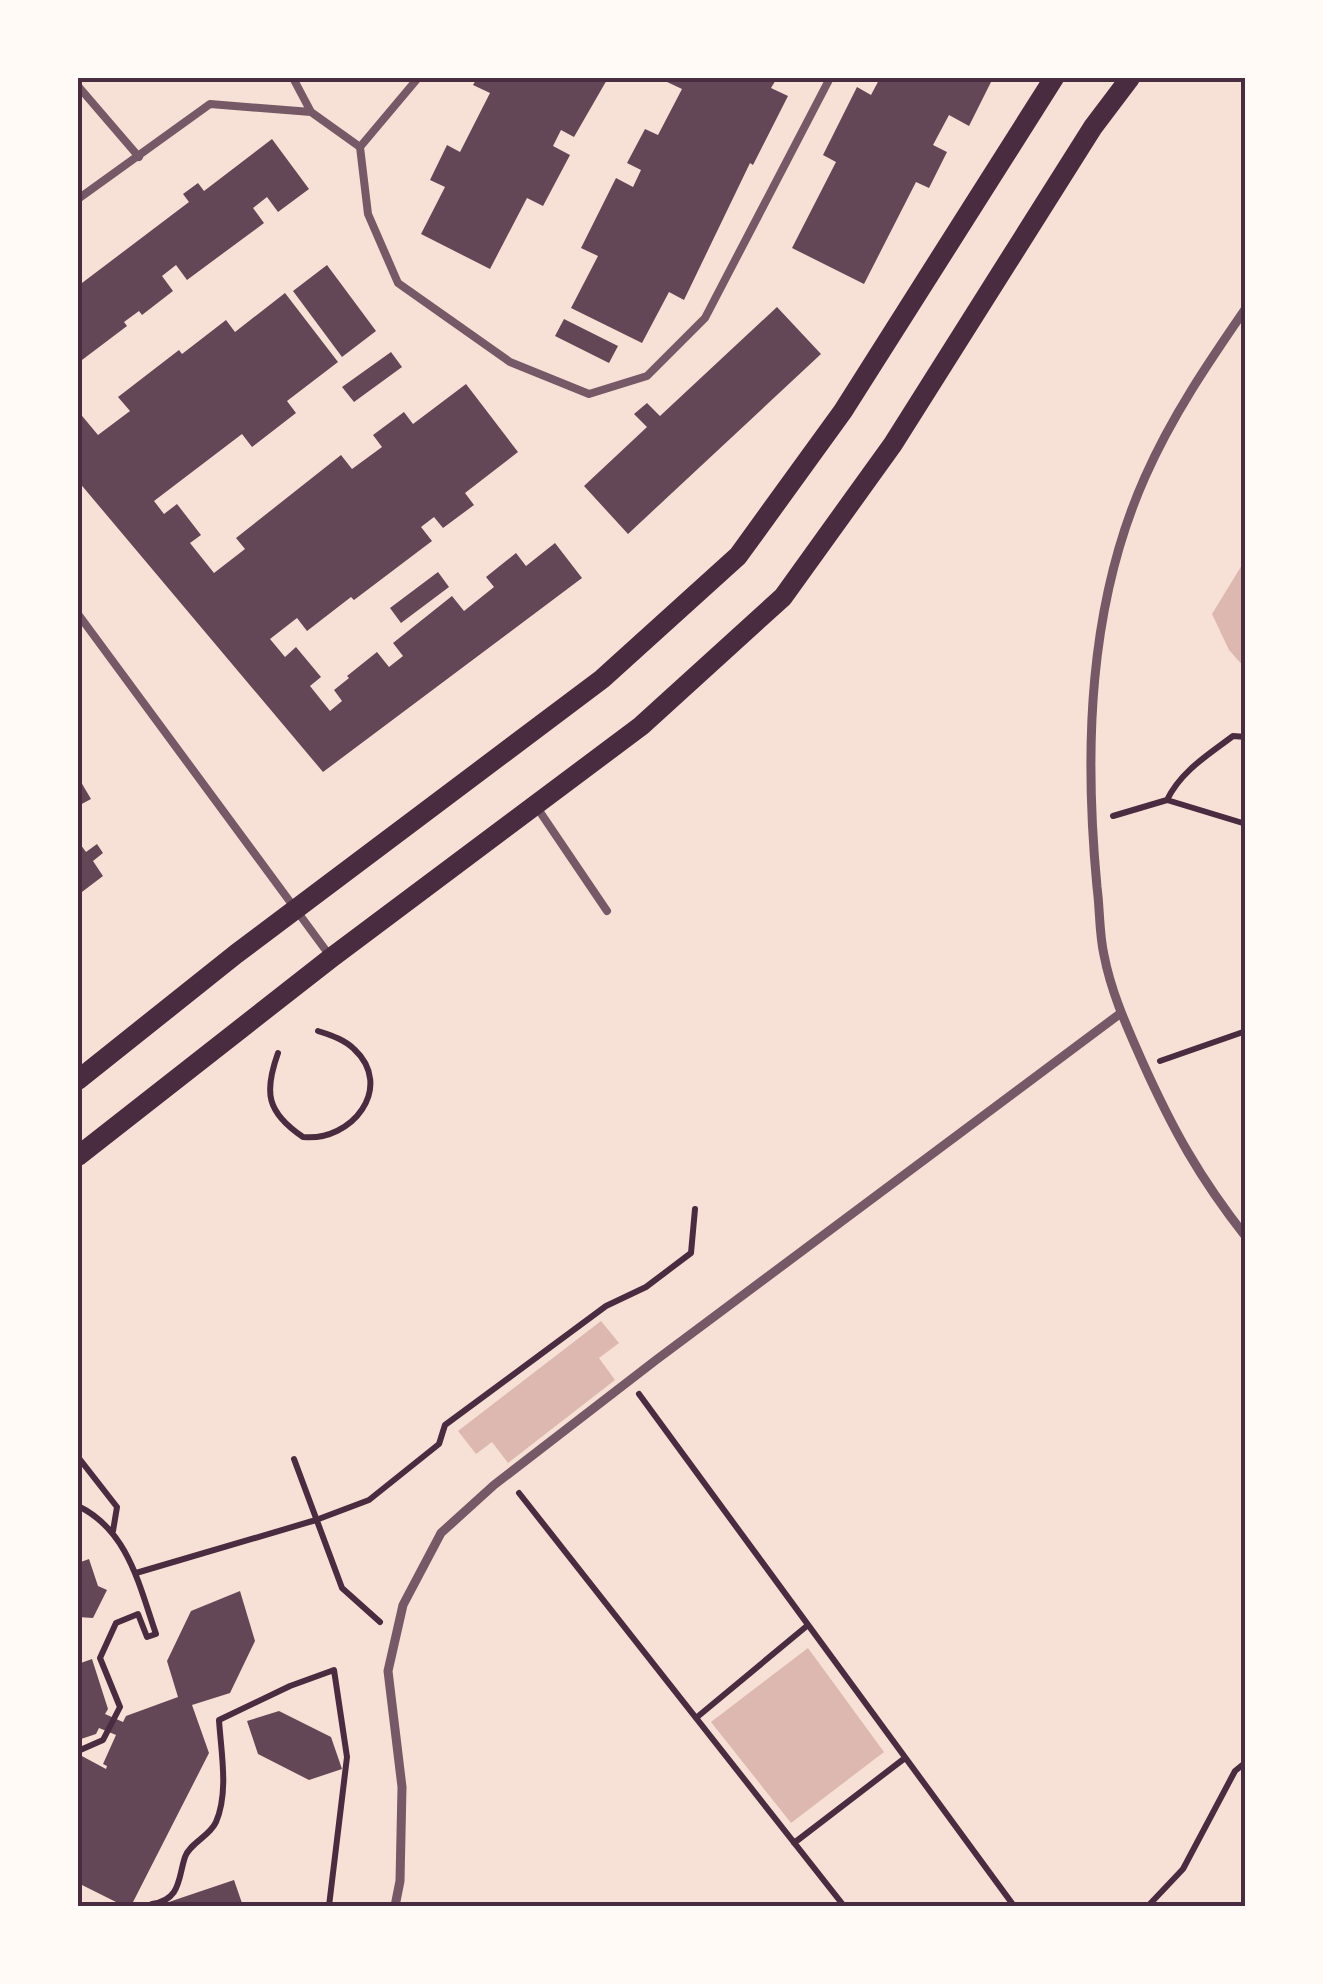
<svg xmlns="http://www.w3.org/2000/svg" width="1323" height="1984" viewBox="0 0 1323 1984" font-family="Karla,sans-serif">
<rect width="100%" height="100%" fill="#f7e1d7"/>
<path fill="#dcb8b0" d="M1245 560V668L1229 650 1212 614Z
M601 1321 619 1343 599 1358 615 1380 508 1463 492 1442 476 1454 458 1431Z
M808 1648 884 1752 791 1823 711 1722Z"/>
<path fill="#644757" d="M477 78H608L574 137 561 130 553 146 570 155 543 206 527 198 490 269 421 234 445 187 430 180 447 145 460 152 490 93 473 85Z
M667 78H777L771 88 788 96 753 165 750 163 684 300 669 292 642 343 571 308 598 256 581 248 616 178 633 187 641 170 627 163 645 129 658 135 682 89 665 81Z
M880 78H993L969 126 949 115 933 145 947 152 929 188 916 182 864 284 792 248 836 162 823 155 857 87 871 95Z
M272 139 309 189 278 212 267 197 253 208 264 223 187 280 176 265 162 276 173 291 142 315 139 311 124 322 127 326 78 363V286L189 202 183 194 198 183 204 191Z
M327 265 376 331 342 357 293 291Z
M285 293 338 362 287 401 296 413 252 447 242 434 154 501 164 514 177 504 201 535 190 543 214 573 245 549 236 538 341 455 352 469 382 447 373 435 404 412 413 424 466 384 518 452 465 493 474 505 443 528 434 517 421 527 432 541 354 600 351 597 307 631 297 618 270 639 285 657 296 647 321 677 310 686 330 711 342 701 334 690 349 678 347 676 377 652 389 667 403 656 393 643 452 596 464 611 494 587 486 577 516 553 526 566 555 543 582 578 323 772 78 481V411L98 435 130 411 118 397 179 350 182 354 226 320 235 332Z
M777 307 821 354 628 534 584 486 647 427 634 414 647 403 660 416Z
M564 319 618 346 609 363 555 336Z
M391 352 402 367 354 402 342 387Z
M438 572 449 587 401 623 390 608Z
M78 777 91 799 78 806Z
M78 841 86 852 97 844 103 853 93 861 103 876 78 895Z
M89 1559 98 1586 107 1590 93 1618 78 1617V1563Z
M240 1591 255 1641 230 1693 192 1705 209 1753 131 1906H124L78 1883V1760L80 1755 106 1769 107 1766 103 1764 116 1735 99 1728 96 1734 78 1740V1664L92 1659 108 1709 105 1714 123 1722 126 1716 178 1697 167 1661 191 1611Z
M279 1711 331 1737 342 1769 309 1780 258 1754 247 1721Z
M234 1880 243 1906H157Z"/>
<g fill="none" stroke-linecap="round" stroke-linejoin="round">
<path stroke="#4a2c40" stroke-width="6" d="M1167 800C1181 771 1208 755 1233 736L1246 737
M1113 816 1167 800 1246 824
M1246 920V925
M278 1053C264 1092 266 1112 303 1137 352 1142 395 1087 354 1049 344 1039 330 1035 318 1031
M1160 1061 1246 1031
M639 1394 1014 1906
M78 1457 117 1507 113 1531
M294 1459 342 1588 380 1622
M519 1493 844 1906
M78 1506C128 1530 139 1585 156 1634L147 1637 138 1614 116 1623 100 1658 120 1707 103 1740 78 1751
M136 1573 316 1520 369 1500 439 1444 445 1425 606 1306 646 1287 691 1253 695 1209
M696 1718 808 1625
M794 1843 905 1758
M152 1904C181 1900 178 1878 185 1857 190 1843 210 1836 216 1822 229 1792 221 1752 219 1720L290 1686 334 1670 347 1757 329 1906
M1148 1906 1183 1869 1235 1771 1246 1762"/>
<path stroke="#755966" stroke-width="8" d="M293 78 311 112
M78 86 139 157
M360 147 418 78
M78 199 210 104 311 112 360 147 368 214 398 283 510 362 589 394 647 376 705 318 830 78
M78 614 330 956
M538 809 607 911"/>
<path stroke="#755966" stroke-width="9" d="M1246 308C1208 363 1172 416 1145 477 1088 605 1084 750 1097 887 1100 909 1099 933 1104 955 1111 992 1127 1027 1142 1061 1173 1130 1199 1177 1246 1237
M395 1906 400 1881 402 1787 388 1671 403 1605 441 1533 494 1485 656 1360 1121 1013"/>
<path stroke="#4a2c40" stroke-width="20" d="M78 1080 236 954 602 679 738 556 843 411 1054 78
M78 1156 331 958 641 726 783 597 893 444 1093 127 1130 78"/>
</g>
<rect width="1323" height="1984" fill="none" stroke="#fffaf5" stroke-width="160"/>
<rect x="80" y="80" width="1163" height="1824" fill="none" stroke="#4a2c40" stroke-width="4"/>
</svg>
